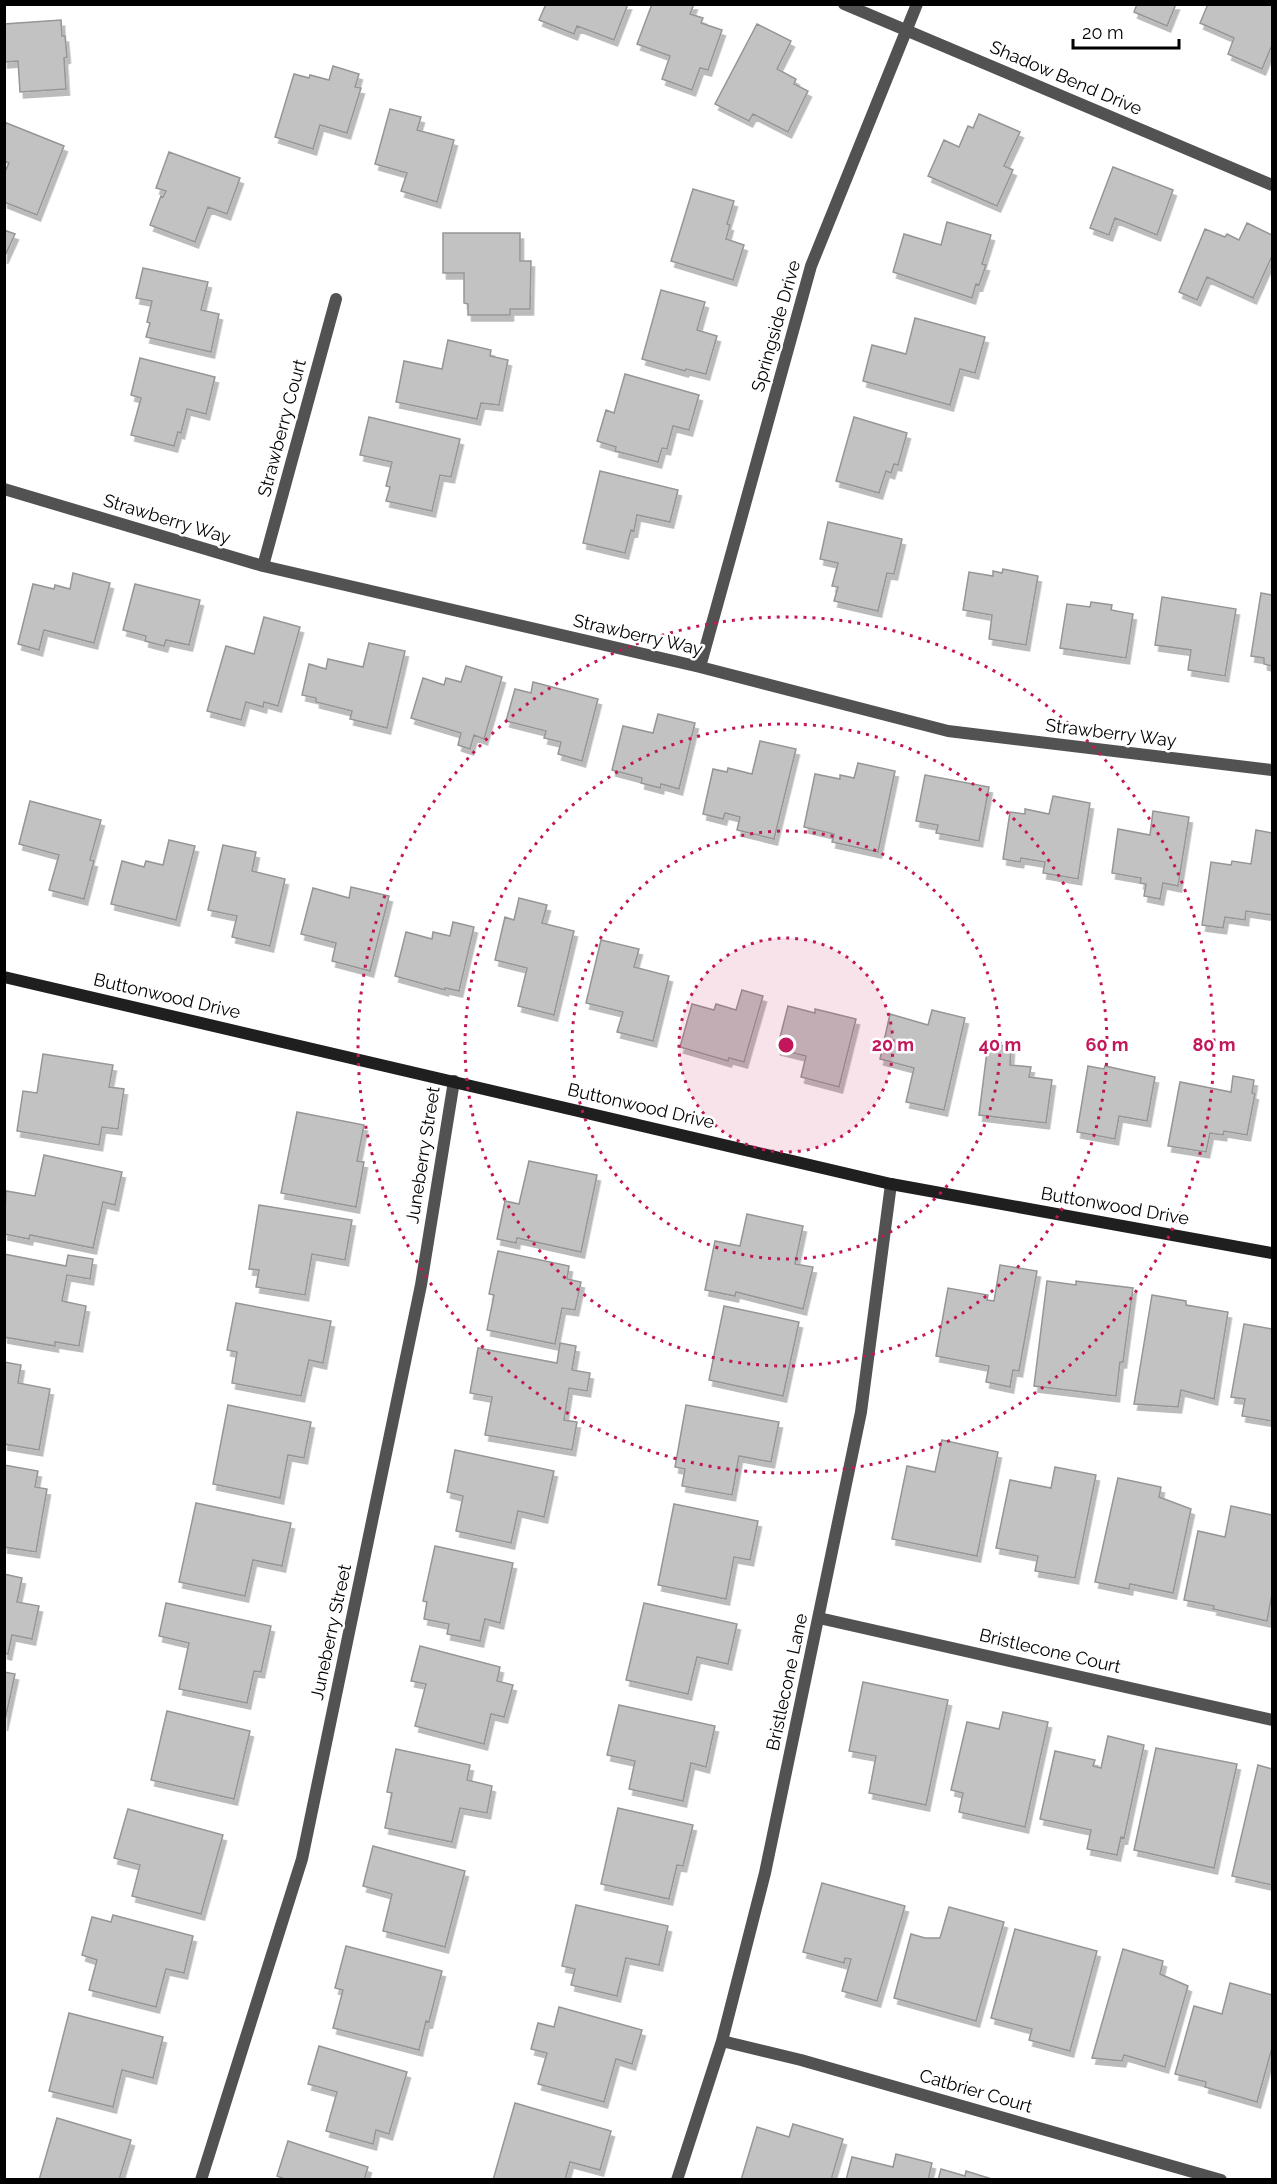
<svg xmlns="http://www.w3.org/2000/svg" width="1277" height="2184" viewBox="0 0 1277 2184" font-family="Raleway,sans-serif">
<defs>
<filter id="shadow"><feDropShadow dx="3.5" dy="6" stdDeviation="0" flood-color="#0004"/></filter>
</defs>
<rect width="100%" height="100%" fill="#fff"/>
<path fill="#c2c2c2" stroke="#969696" stroke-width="1.5" filter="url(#shadow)" d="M546 4H628L614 40 577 26 574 34 539 20Z
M652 4H694L690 14 703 18 701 23 722 30 708 70 700 68 692 90 662 79 670 56 637 44Z
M1137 4H1176L1167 26 1134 12Z
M1208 4H1272V45L1262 69 1228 54 1234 38 1200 23Z
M61 20 62 36H65L67 57 64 58 66 89 20 92 18 61 4 62V24Z
M757 24 791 41 777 69 796 79 794 84 808 91 788 132 753 114 749 121 715 104Z
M333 66 359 74 355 87 361 88 347 133 320 125 313 149 275 137 294 74 309 78 310 75 329 80Z
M390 109 421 117 417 130 454 140 437 202 401 191 407 173 375 164Z
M979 114 1020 132 1004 166 1013 170 997 206 928 176 944 140 959 147 968 126 973 128Z
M4 122 64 146 37 215 4 202V174L9 163 4 161Z
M169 152 240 178 227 214 208 207 195 242 150 225 161 196 163 197 166 191 156 188Z
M1113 167 1173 190 1157 235 1115 218 1109 235 1090 228Z
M693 189 734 201 727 224 730 225 726 239 744 245 733 280 671 261Z
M947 222 991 235 982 264 986 265 979 285 976 284 972 298 893 272 904 234 941 245Z
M1247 223 1272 235V256L1253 298 1207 277 1197 300 1179 292 1205 229 1225 237 1227 234 1239 240Z
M4 230 15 234 4 258Z
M443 233H520V261H531L530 309H510V315H468V304L464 303V273H443Z
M143 268 208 282 201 310 219 314 211 352 146 337 150 323 147 322 152 301 136 298Z
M661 290 705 302 697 330 717 336 706 374 686 369 685 371 642 359Z
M915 318 985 337 975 373 960 369 950 405 863 381 872 345 906 354Z
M448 340 491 350 490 356 508 360 499 405 481 403 477 419 396 402 404 361 442 369Z
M140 358 215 377 206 414 187 409 181 433 178 432 174 446 131 435 141 398 131 395Z
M625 374 699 395 689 430 673 426 667 449 662 448 658 462 615 451 616 447 597 441 606 410 614 413Z
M369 417 460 439 451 477 440 475 432 511 386 501 390 487 386 486 392 462 360 455Z
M854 417 907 433 898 465 894 464 891 473 886 471 879 493 836 481Z
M600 471 678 490 670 522 637 515 634 531 631 530 625 553 583 543Z
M828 522 902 539 894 574 887 573 878 611 834 601 838 587 832 586 838 563 820 559Z
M1003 569 1038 576 1026 645 989 639 992 615 963 610 969 572 993 576V571L1002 573Z
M73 573 110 583 94 643 44 630 39 650 18 644 33 584 54 589 55 585 70 589Z
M135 584 200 600 189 645 166 640 164 646 145 641 146 636 123 630Z
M1261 593 1272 595V666L1264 664V658L1251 656Z
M1162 597 1236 609 1225 676 1188 670 1191 650 1155 645Z
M1091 602 1112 605 1111 610 1133 614 1126 658 1060 648 1067 604 1090 607Z
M264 617 300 627 278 706 264 702 263 707 246 702 241 720 207 711 226 646 254 654Z
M369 643 405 651 387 728 350 719 352 711 316 702V698L302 695 309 664 326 669 328 659 363 667Z
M466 666 502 677 484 739 474 735 470 749 458 745 461 733 411 718 423 678 444 685 446 678 461 682Z
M533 682 598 699 582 761 558 754 561 742 544 738 546 731 506 721 515 689 531 693Z
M658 714 695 723 679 789 661 784 660 788 641 783 642 778 612 770 623 726 653 733Z
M760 741 796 749 774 839 737 830 740 817 725 813 723 819 703 814 713 769 727 772 728 768 752 774Z
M858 763 895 771 878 852 832 842 834 834 804 827 815 774 840 779V775L854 778Z
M925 775 989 787 979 841 936 833 938 825 916 821Z
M1053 796 1090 803 1078 879 1043 873 1045 862 1021 858 1020 862 1003 859 1010 812 1025 814V809L1049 814Z
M30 801 101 820 90 860 94 861 84 899 49 890 59 855 19 844Z
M1153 811 1189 817 1178 886 1163 883 1160 899 1144 896 1146 884 1140 883 1141 878 1112 873 1118 829 1150 835Z
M1256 830 1272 833V915L1246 911 1245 920 1225 917 1223 928 1202 925 1211 862 1231 865 1232 861 1251 864Z
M169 840 195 846 176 920 111 904 122 861 144 867 146 861 163 865Z
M223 845 256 852 252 871 285 879 270 946 232 937 237 916 208 910Z
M351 887 389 896 370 971 332 961 336 943 301 934 313 888 349 898Z
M519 898 547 905 542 923 574 931 554 1015 518 1006 527 968 495 960 505 917 514 920Z
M453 922 474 927 459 991 445 988V990L395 976 406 932 432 939 433 932 450 936Z
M601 940 639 949 634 967 669 976 653 1041 617 1032 623 1012 586 1003Z
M742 990 763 996 744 1062 729 1058 728 1061 680 1047 692 1004 714 1010 716 1004 736 1010Z
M788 1006 815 1013V1009L856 1019 839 1087 801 1077 806 1056 777 1049Z
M932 1010 965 1018 944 1110 906 1102 914 1068 880 1059 890 1014 928 1025Z
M988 1043 1011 1047 1010 1065 1031 1067 1029 1077 1052 1080 1046 1123 979 1115Z
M43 1054 113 1065 109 1087 124 1089 118 1129 102 1127 99 1145 17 1131 23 1091 37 1093Z
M1088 1066 1104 1069 1105 1066 1155 1077 1147 1121 1119 1116 1115 1139 1077 1132Z
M1233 1076 1254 1080 1252 1093 1255 1094 1247 1135 1224 1131 1223 1135 1210 1133 1206 1152 1168 1146 1180 1082 1231 1092Z
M297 1112 364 1125 357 1161 364 1162 356 1207 281 1193Z
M44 1155 122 1172 115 1205 103 1202 93 1248 30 1235 29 1239 4 1234 6 1191 35 1196Z
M529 1161 597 1175 581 1252 517 1238 516 1243 497 1239 505 1201 519 1204Z
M259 1205 352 1220 345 1260 312 1254 305 1295 256 1287 259 1270 249 1269Z
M747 1214 803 1226 795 1264 813 1267 803 1309 736 1292 735 1296 705 1290 715 1241 740 1246Z
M498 1251 569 1266 567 1279 581 1282 575 1310 562 1308 555 1344 487 1330 494 1295 489 1294Z
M4 1254 66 1266 68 1255 93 1259 90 1279 67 1275 62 1301 86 1306 79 1346 55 1342V1346L4 1337Z
M1000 1265 1037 1271 1019 1371 1013 1370 1010 1387 986 1382 989 1366 936 1356 948 1288 988 1295 987 1300 994 1301Z
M1047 1281 1076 1285V1281L1133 1288 1123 1362H1120L1116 1396 1034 1386Z
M1152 1295 1186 1301V1305L1228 1312 1214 1399 1181 1390 1178 1407 1134 1404Z
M236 1303 331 1321 323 1363 309 1360 301 1396 232 1383 237 1352 227 1350Z
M724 1306 799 1322 783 1396 709 1380Z
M1244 1324 1272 1329V1421L1242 1416 1245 1399 1231 1397Z
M560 1343 576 1346 572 1370 590 1373 587 1391 569 1388 564 1420 577 1422 572 1450 485 1435 492 1397 470 1393 478 1348 557 1363Z
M4 1362 21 1365 18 1383 50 1389 39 1450 4 1444Z
M228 1405 311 1422 304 1458 288 1455 280 1498 213 1484Z
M686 1405 779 1422 771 1462 739 1456 732 1495 682 1486 685 1469 675 1467Z
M942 1440 998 1452 977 1556 892 1539 907 1466 935 1472Z
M455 1450 554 1471 544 1517 518 1511 511 1543 456 1531 463 1496 447 1492Z
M4 1465 38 1471 35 1487 47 1489 36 1552 4 1547Z
M1055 1467 1096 1475 1075 1578 1035 1571 1038 1556 996 1548 1010 1480 1051 1488Z
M1118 1478 1161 1487 1159 1497 1191 1509 1173 1593 1130 1584 1129 1589 1095 1582Z
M196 1503 291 1523 282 1566 253 1560 245 1596 179 1582Z
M674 1504 758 1521 750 1560 734 1557 726 1599 658 1585Z
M1231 1506 1272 1515V1594L1267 1621 1213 1609 1214 1606 1184 1600 1198 1531 1225 1537Z
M435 1546 513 1563 500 1623 485 1619 480 1641 447 1634 449 1624 424 1619 427 1602 423 1601Z
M4 1574 22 1578 17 1602 39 1606 32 1639 12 1635 8 1654 4 1653Z
M166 1603 271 1626 261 1672 254 1671 247 1703 179 1689 189 1643 159 1636Z
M644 1603 737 1624 728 1664 697 1657 688 1694 626 1680Z
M420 1646 500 1667 497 1681 513 1685 504 1717 491 1714 484 1744 415 1726 426 1684 411 1681Z
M4 1672 15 1674 4 1725Z
M863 1682 948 1700 926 1805 869 1793 876 1756 849 1751Z
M619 1705 715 1726 706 1767 691 1763 683 1801 629 1789 635 1761 607 1755Z
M167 1711 250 1731 234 1799 151 1780Z
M1003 1712 1048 1722 1025 1827 959 1812 963 1793 951 1790 967 1722 999 1729Z
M1108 1736 1144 1745 1124 1838 1121 1837 1117 1855 1087 1849 1091 1830 1040 1819 1055 1751 1095 1760 1093 1766 1101 1768Z
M1156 1748 1237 1764 1214 1868 1134 1850Z
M396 1749 470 1765 467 1780 492 1786 487 1813 460 1808 452 1842 385 1828 392 1793 387 1792Z
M1258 1765 1272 1769V1885L1232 1876Z
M618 1808 693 1825 683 1866 677 1865 669 1899 601 1884Z
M128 1809 223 1835 201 1914 132 1896 140 1865 114 1858Z
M373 1846 465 1871 445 1947 383 1931 392 1894 363 1886Z
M822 1883 905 1906 877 2001 842 1991 851 1959 845 1958 844 1963 803 1952Z
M576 1905 668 1926 659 1965 626 1958 617 1996 571 1985 575 1969 562 1966Z
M949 1907 1004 1922 976 2021 894 1998 911 1934 925 1938H940Z
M113 1915 193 1936 184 1973 166 1969 156 2007 89 1990 97 1960 82 1955 92 1917 111 1922Z
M1015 1929 1097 1951 1070 2051 1029 2040 1032 2029 991 2018Z
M346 1946 442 1971 429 2022 426 2021 419 2050 333 2028 343 1990 335 1988Z
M1123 1949 1163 1961 1160 1974 1188 1986 1165 2067 1124 2055 1122 2061 1092 2058Z
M1230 1983 1272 1995V2048L1257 2102 1205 2087 1206 2082 1175 2074 1194 2006 1222 2014Z
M559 2007 642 2030 632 2064 616 2059 604 2102 538 2084 547 2053 531 2049 538 2023 554 2027Z
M69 2013 163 2037 153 2078 122 2070 113 2107 49 2091Z
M319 2046 407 2072 389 2134 376 2130 373 2144 326 2131 337 2092 308 2084Z
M515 2103 611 2131 600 2170 570 2162 565 2180H493Z
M57 2118 131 2140 119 2180H39Z
M793 2124 843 2139 831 2180H741L757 2127 789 2137Z
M288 2141 368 2167 364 2180H287L277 2176Z
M896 2154 932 2163 928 2180H846L852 2157 893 2167Z
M941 2169 965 2176 966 2171 995 2180H938Z"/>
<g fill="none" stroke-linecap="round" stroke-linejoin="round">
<path stroke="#525252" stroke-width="12" d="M844 4 1272 185
M4 489 263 566 700 667 948 731 1272 770
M263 566 336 299
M700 667 811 266 917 4
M819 1618 1272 1720
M722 2041 801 2060 1221 2180
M201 2180 302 1859 421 1285 454 1081
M677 2180 722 2041 765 1873 861 1412 891 1184"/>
<path stroke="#1f1f1f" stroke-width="12" d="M4 977 891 1184 1272 1253"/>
</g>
<circle cx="786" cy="1045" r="107" fill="#c2185b" fill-opacity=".12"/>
<g fill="none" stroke="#c2185b" stroke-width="3" stroke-dasharray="3 6">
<circle cx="786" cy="1045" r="107"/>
<circle cx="786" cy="1045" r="214"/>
<circle cx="786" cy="1045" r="321"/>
<circle cx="786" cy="1045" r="428"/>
</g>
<g text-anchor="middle" stroke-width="5" stroke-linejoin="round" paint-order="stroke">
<g font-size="18" fill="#000" stroke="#fff">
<text transform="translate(1066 78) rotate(23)" y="6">Shadow Bend Drive</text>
<text transform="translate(776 326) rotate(-74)" y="6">Springside Drive</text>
<text transform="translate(282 428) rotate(-75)" y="6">Strawberry Court</text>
<text transform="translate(167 519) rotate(17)" y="6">Strawberry Way</text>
<text transform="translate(638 635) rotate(13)" y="6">Strawberry Way</text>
<text transform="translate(1111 733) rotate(7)" y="6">Strawberry Way</text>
<text transform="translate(167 996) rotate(13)" y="6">Buttonwood Drive</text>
<text transform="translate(641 1106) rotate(13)" y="6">Buttonwood Drive</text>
<text transform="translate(423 1155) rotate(-81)" y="6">Juneberry Street</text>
<text transform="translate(1115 1206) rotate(10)" y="6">Buttonwood Drive</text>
<text transform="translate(331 1632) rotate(-78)" y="6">Juneberry Street</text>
<text transform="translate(1050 1651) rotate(13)" y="6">Bristlecone Court</text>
<text transform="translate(787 1682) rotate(-78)" y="6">Bristlecone Lane</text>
<text transform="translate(976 2091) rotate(16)" y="6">Catbrier Court</text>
</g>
</g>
<circle cx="786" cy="1045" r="9" fill="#c2185b" stroke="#fff" stroke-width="3"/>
<g font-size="18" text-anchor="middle" font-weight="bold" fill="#c2185b" stroke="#fff" stroke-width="5" stroke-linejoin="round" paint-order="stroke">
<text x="893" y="1051">20 m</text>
<text x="1000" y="1051">40 m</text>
<text x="1107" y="1051">60 m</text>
<text x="1214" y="1051">80 m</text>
</g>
<rect width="1277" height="2184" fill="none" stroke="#000000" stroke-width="12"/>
<path d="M1073 39v9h106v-9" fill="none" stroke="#000000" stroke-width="3"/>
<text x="1082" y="39" font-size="18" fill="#000000" stroke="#ffffff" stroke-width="4.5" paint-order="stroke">20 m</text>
</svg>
